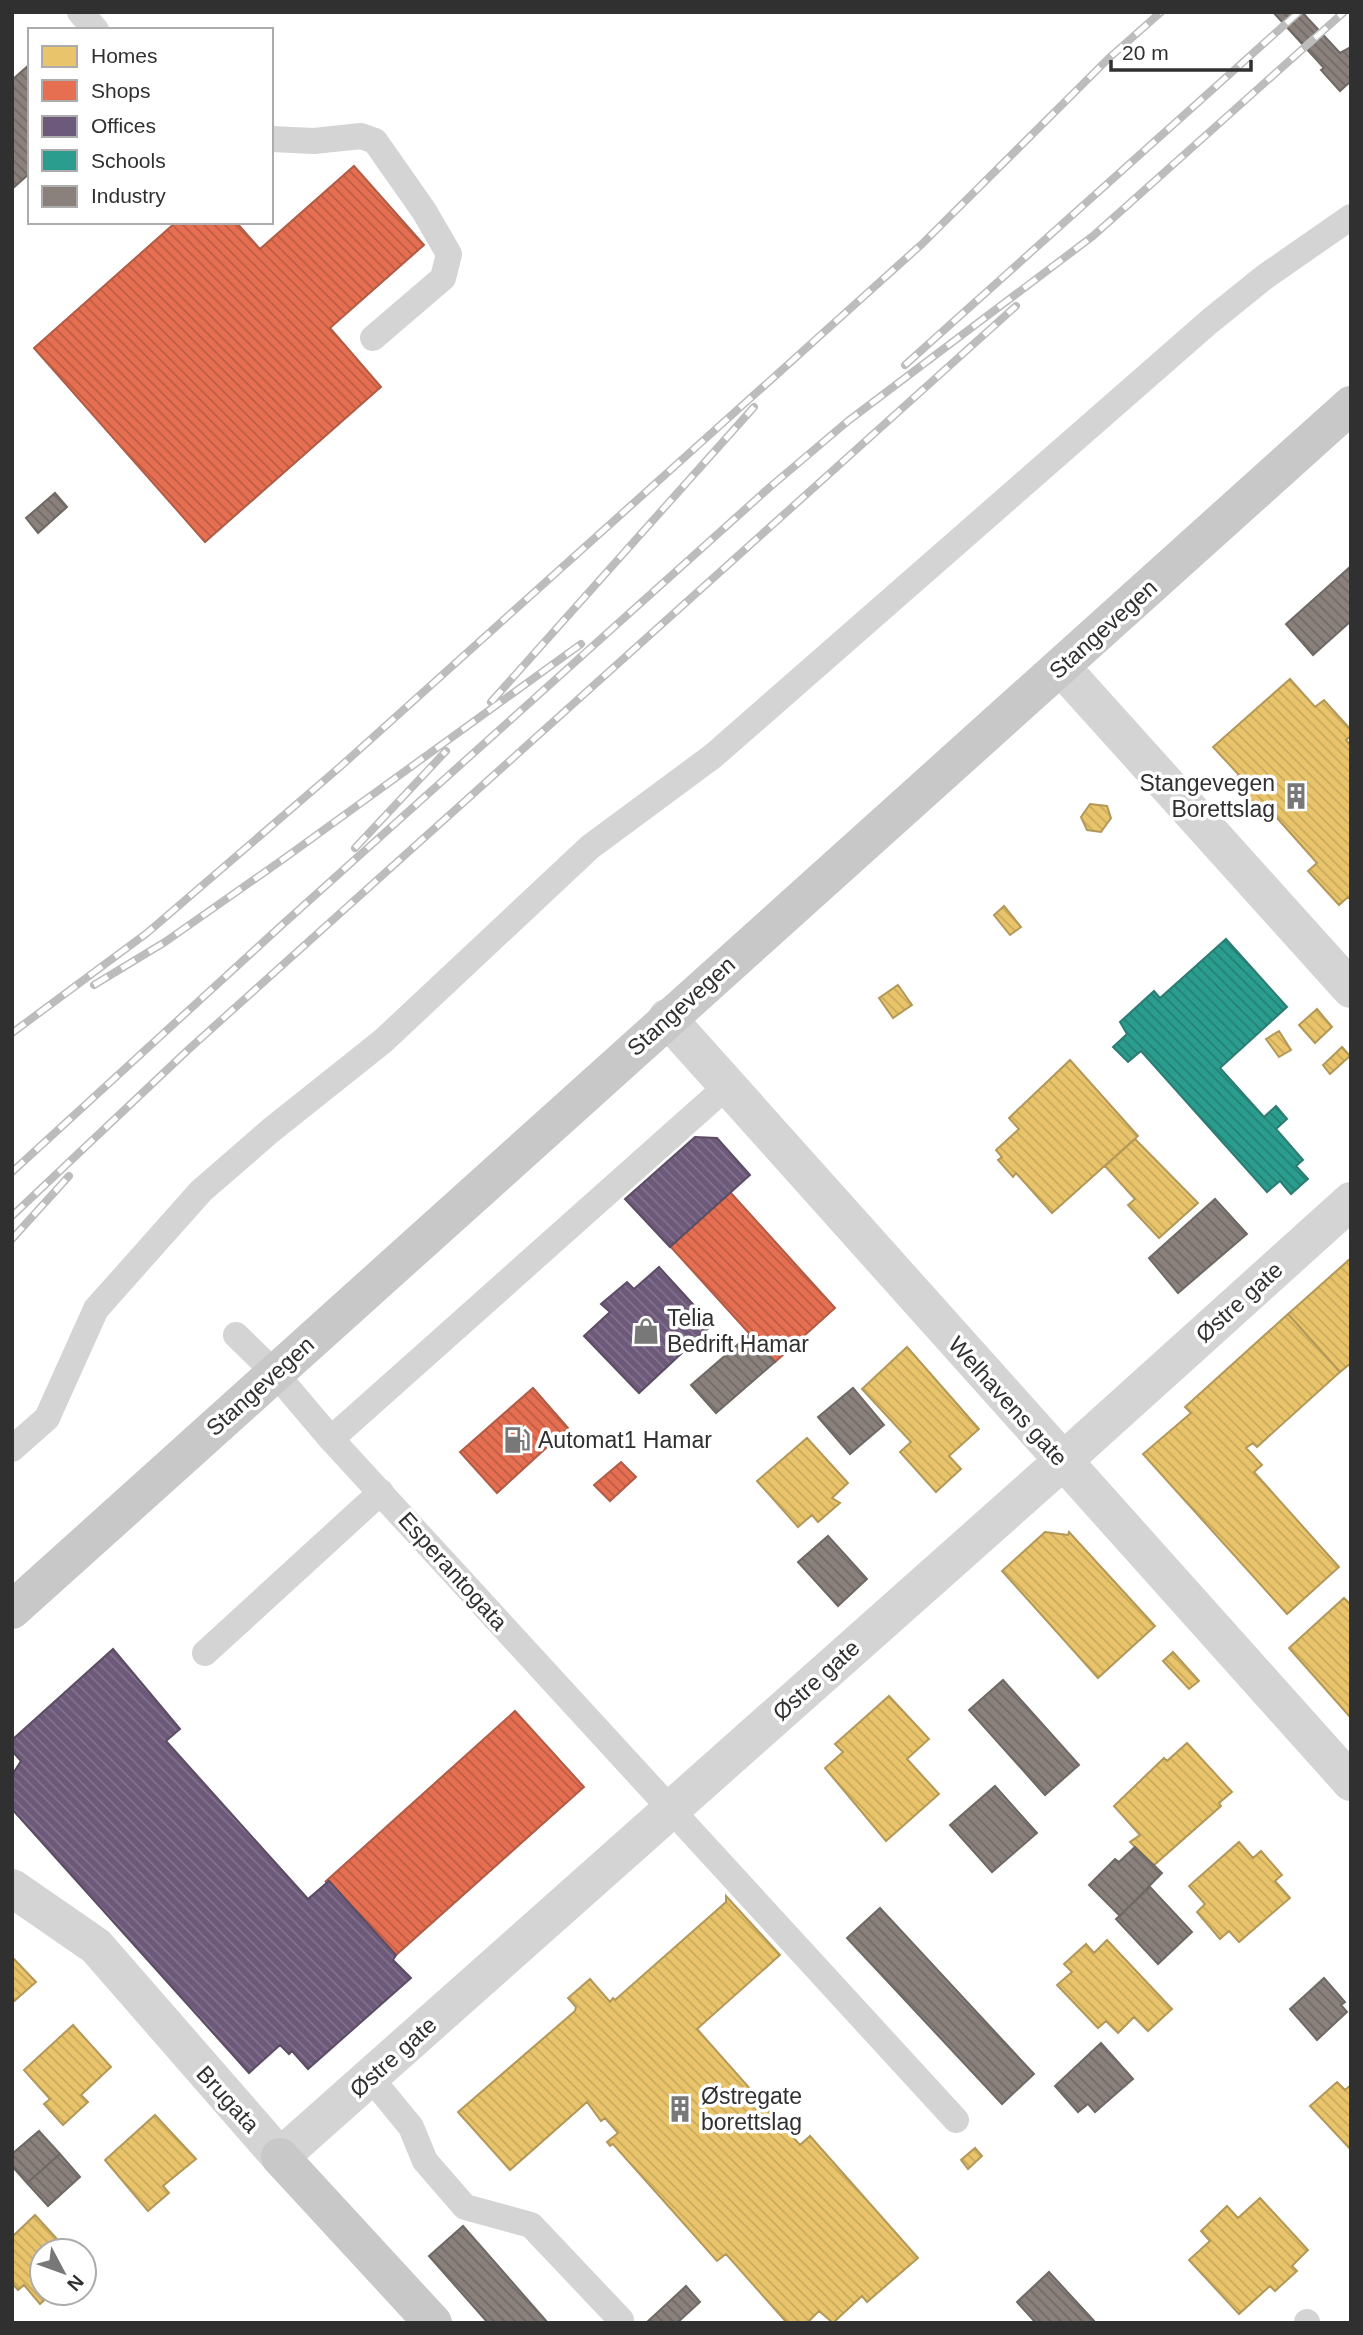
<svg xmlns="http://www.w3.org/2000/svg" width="1363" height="2335" viewBox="0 0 1363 2335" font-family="Helvetica,sans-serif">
<defs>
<pattern id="homes-back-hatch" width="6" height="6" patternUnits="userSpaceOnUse" patternTransform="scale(1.75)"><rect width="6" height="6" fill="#e9c46a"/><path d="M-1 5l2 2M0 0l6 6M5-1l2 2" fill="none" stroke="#c8a95c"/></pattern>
<pattern id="shops-back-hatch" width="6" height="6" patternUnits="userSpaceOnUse" patternTransform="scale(1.75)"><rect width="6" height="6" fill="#e76f51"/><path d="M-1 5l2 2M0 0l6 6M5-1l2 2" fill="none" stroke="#bc5c44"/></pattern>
<pattern id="offices-back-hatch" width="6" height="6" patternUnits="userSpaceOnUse" patternTransform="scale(1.75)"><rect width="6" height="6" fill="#6d597a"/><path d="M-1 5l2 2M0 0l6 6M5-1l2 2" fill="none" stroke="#82738c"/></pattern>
<pattern id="schools-back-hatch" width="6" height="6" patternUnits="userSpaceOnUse" patternTransform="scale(1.75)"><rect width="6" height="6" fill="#2a9d8f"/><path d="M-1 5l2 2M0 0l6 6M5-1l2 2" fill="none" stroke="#248075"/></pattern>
<pattern id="industry-back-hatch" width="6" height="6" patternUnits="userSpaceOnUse" patternTransform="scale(1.75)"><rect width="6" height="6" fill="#8a817c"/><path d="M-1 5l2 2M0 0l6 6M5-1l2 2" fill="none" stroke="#716a66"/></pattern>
</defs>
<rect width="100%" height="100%" fill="#fff"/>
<path fill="url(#homes-back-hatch)" stroke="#b29859" stroke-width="2" d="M1290 679 1315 707 1324 700 1351 730V736L1346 740 1351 746V900L1348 897 1339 905 1308 871 1317 863 1269 809 1260 817 1230 783 1239 775 1213 747Z
M1090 804 1107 806 1111 818 1101 832 1087 830 1081 817Z
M1004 906 1021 927 1010 935 994 915Z
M898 985 912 1005 893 1018 879 998Z
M1317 1009 1332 1027 1315 1043 1299 1025Z
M1279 1031 1291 1050 1279 1057 1266 1039Z
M1342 1047 1350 1056 1330 1074 1323 1065Z
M1070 1060 1138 1136 1052 1213 1016 1173 1013 1177 998 1160 1002 1157 996 1150 1019 1129 1009 1118Z
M1135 1139 1198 1203 1159 1238 1128 1205 1135 1199 1105 1166Z
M1351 1258V1363L1340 1372 1288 1314Z
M1288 1314 1340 1372 1257 1447 1253 1443 1246 1448 1262 1465 1254 1472 1339 1567 1287 1614 1143 1454 1191 1413 1185 1407Z
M907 1347 979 1429 949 1456 961 1469 936 1492 900 1452 911 1442 862 1389Z
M807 1438 848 1483 832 1498 840 1503 818 1522 812 1515 798 1527 757 1481Z
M1045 1532 1068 1535 1069 1532 1155 1626 1098 1678 1002 1571Z
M1344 1598 1351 1605V1718L1289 1648Z
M1173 1652 1199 1681 1189 1689 1163 1661Z
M889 1696 929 1739 907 1759 939 1794 886 1841 825 1768 843 1752 835 1744Z
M1187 1743 1232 1792 1219 1803 1221 1806 1153 1866 1130 1842 1140 1835 1114 1806 1164 1758 1167 1761Z
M1239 1842 1253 1858 1261 1851 1282 1875 1275 1881 1290 1898 1239 1942 1229 1931 1220 1939 1197 1912 1205 1904 1189 1886Z
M726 1896 780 1955 697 2029 800 2145 810 2136 918 2258 867 2302 862 2296 833 2323 819 2311 807 2323H787L726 2254 717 2261 613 2144 610 2146 607 2142 618 2133 605 2118 601 2121 587 2102 510 2170 458 2112 575 2011 576 2007 568 1998 590 1979 610 2002 613 1998 615 2000 726 1902Z
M1107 1940 1172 2009 1148 2031 1134 2017 1118 2033 1106 2021 1098 2028 1057 1985 1072 1972 1064 1964 1086 1944 1094 1953Z
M12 1957 36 1982 12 2003Z
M73 2025 111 2067 81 2095 88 2102 63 2125 44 2104 50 2099 24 2070Z
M1337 2082 1345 2090 1351 2085V2150L1310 2106Z
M155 2115 196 2159 163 2186 169 2193 148 2211 105 2160Z
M975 2148 982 2156 968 2169 961 2160Z
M1260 2198 1308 2250 1292 2266 1297 2271 1275 2291 1270 2286 1239 2314 1189 2260 1210 2241 1201 2231 1227 2206 1238 2218Z
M35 2215 68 2251H42V2293H52L40 2304 24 2285 18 2290 12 2283V2237Z"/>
<path fill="url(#shops-back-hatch)" stroke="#b05c47" stroke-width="2" d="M354 166 424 245 330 328 381 387 205 542 34 348 176 222H236L260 249Z
M730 1192 835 1308 775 1362 670 1246Z
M533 1388 568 1428 497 1493 460 1452Z
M621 1462 636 1477 610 1501 594 1485Z
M515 1711 584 1787 396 1955 329 1881 325 1882Z"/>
<path fill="url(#offices-back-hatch)" stroke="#5b4d64" stroke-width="2" d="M695 1137 717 1138 750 1175 670 1247 625 1199Z
M659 1267 712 1325 639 1393 584 1336 610 1312 601 1304 627 1282 634 1289Z
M113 1649 180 1729 166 1741 308 1899 329 1881 396 1955 393 1960 411 1978 308 2069 292 2051 289 2054 280 2045 249 2073 12 1809V1775L21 1761 12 1751V1740Z"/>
<path fill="url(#schools-back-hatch)" stroke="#2c7c72" stroke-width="2" d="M1226 939 1287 1007 1220 1068 1264 1117 1276 1106 1287 1119 1276 1129 1303 1160 1296 1166 1308 1179 1291 1194 1280 1181 1267 1192 1141 1051 1128 1062 1113 1047 1127 1034 1120 1022 1154 991 1160 998Z"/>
<path fill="url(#industry-back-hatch)" stroke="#6f6965" stroke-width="2" d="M1273 12H1302L1340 53 1351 47V81L1340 91 1321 70 1324 68Z
M30 64V173L12 189V80Z
M55 493 67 507 38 533 26 518Z
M1351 566V621L1313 655 1286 624Z
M1215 1199 1247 1234 1178 1293 1149 1258Z
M750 1334 775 1362 716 1413 691 1385Z
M853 1388 884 1425 850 1454 818 1417Z
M828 1536 867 1579 838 1606 798 1562Z
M1003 1680 1079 1765 1045 1795 969 1710Z
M995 1786 1037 1833 992 1872 950 1825Z
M1135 1847 1162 1873 1120 1916 1089 1885 1115 1859 1119 1862Z
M1150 1887 1192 1932 1158 1964 1116 1919Z
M880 1908 1034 2074 1002 2104 847 1938Z
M1324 1978 1345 2002 1341 2005 1347 2012 1317 2040 1290 2009Z
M1101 2043 1133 2079 1095 2112 1088 2104 1078 2112 1055 2086Z
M39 2131 60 2154 27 2183 12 2166V2154Z
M60 2154 80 2177 48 2206 27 2183Z
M463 2226 548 2323H488L429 2256Z
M1049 2272 1096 2323H1036L1017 2302Z
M686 2286 700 2302 677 2323H646Z"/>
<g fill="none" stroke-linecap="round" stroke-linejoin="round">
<path stroke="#d4d4d4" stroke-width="26" d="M80 12 96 30
M271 139 314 141 361 136 375 141 424 211 449 254 443 278 373 338
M236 1335 275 1373 331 1439 956 2120
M331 1439 726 1087
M12 1449 47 1418 96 1309 201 1191 270 1131 383 1041 590 847 713 756 1210 321 1266 276 1351 217
M205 1653 381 1492
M370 2077 411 2127 425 2161 465 2207 531 2225 621 2320
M1307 2322V2323"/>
<path stroke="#d4d4d4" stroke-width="38" d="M1061 667 1351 989
M667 1018 1351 1782
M12 1888 96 1946 280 2157 1063 1461 1351 1201"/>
<path stroke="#c8c8c8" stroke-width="38" d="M12 1610 1351 405
M280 2157 433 2323"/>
<defs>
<path id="rail" d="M905 365 1299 12
M491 702 754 407
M355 848 446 751
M94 985 165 942 282 860 581 644
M12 1033 147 933 341 766 922 244 1109 58 1161 12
M12 1172 283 924 770 487 848 421 1093 236 1344 12
M12 1216 189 1049 1016 306
M12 1239 69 1176"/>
</defs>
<use href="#rail" stroke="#bcbcbc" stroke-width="8"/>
<use href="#rail" stroke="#fff" stroke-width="5" stroke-dasharray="16" stroke-linecap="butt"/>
</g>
<defs>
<symbol id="building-bare" viewBox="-9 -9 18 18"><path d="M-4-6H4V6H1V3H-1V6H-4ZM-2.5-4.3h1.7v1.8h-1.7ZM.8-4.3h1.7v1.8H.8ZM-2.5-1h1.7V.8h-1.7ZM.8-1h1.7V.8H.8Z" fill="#787878" stroke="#fff" stroke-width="2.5" paint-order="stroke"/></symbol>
<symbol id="shop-bare" viewBox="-9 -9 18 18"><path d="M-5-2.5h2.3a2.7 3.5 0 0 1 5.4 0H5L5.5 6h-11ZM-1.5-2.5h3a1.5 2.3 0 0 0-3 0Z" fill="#787878" stroke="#fff" stroke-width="2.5" paint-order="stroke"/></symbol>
<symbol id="fuel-bare" viewBox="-9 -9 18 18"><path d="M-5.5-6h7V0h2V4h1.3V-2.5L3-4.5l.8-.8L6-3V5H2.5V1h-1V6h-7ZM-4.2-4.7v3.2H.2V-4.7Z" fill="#787878" stroke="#fff" stroke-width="2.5" paint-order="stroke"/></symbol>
</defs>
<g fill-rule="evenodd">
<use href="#building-bare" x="1277" y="777" width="38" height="38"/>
<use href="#shop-bare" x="627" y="1312" width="38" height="38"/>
<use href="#fuel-bare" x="498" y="1421" width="38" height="38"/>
<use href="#building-bare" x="661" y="2090" width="38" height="38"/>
</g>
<g text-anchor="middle" stroke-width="7" stroke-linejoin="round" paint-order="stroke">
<g font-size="23" fill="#303030" stroke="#fff">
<text transform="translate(1103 629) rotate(-42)" y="8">Stangevegen</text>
<text transform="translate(681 1006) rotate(-42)" y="8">Stangevegen</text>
<text transform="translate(1239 1302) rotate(-42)" y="8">Østre gate</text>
<text transform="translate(260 1386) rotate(-42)" y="8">Stangevegen</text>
<text transform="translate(1008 1401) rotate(48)" y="8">Welhavens gate</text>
<text transform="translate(453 1571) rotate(48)" y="8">Esperantogata</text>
<text transform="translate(816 1680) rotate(-42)" y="8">Østre gate</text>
<text transform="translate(393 2057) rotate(-42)" y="8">Østre gate</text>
<text transform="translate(228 2099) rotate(48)" y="8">Brugata</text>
</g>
<g font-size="23" fill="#303030" stroke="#fff" text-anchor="start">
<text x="1275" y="791" text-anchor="end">Stangevegen<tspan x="1275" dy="26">Borettslag</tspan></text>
<text x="667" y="1326">Telia<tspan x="667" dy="26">Bedrift Hamar</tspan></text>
<text x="538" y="1448">Automat1 Hamar</text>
<text x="701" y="2104">Østregate<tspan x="701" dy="26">borettslag</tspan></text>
</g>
</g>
<rect width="1363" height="2335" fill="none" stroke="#303030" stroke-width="28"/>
<rect x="28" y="28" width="245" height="196" fill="#ffffff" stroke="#acacac" stroke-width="2"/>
<rect x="42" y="46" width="35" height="21" fill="#e9c46a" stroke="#acacac" stroke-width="2"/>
<text x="91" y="63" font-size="21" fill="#303030">Homes</text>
<rect x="42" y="80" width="35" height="21" fill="#e76f51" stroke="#acacac" stroke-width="2"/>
<text x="91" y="98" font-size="21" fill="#303030">Shops</text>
<rect x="42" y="116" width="35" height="21" fill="#6d597a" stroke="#acacac" stroke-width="2"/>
<text x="91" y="133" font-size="21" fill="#303030">Offices</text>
<rect x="42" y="150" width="35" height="21" fill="#2a9d8f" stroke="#acacac" stroke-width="2"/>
<text x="91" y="168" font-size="21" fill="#303030">Schools</text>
<rect x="42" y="186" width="35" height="21" fill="#8a817c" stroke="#acacac" stroke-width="2"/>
<text x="91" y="203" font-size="21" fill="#303030">Industry</text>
<g transform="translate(63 2272) rotate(131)"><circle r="33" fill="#ffffff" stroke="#acacac" stroke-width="2"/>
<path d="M0-5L12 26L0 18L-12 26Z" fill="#787878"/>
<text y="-10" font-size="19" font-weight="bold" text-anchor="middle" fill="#303030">N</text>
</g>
<path d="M1111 60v10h140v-10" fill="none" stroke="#303030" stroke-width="3.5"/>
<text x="1122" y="60" font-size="21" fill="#303030" stroke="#ffffff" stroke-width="5" paint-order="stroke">20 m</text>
</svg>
